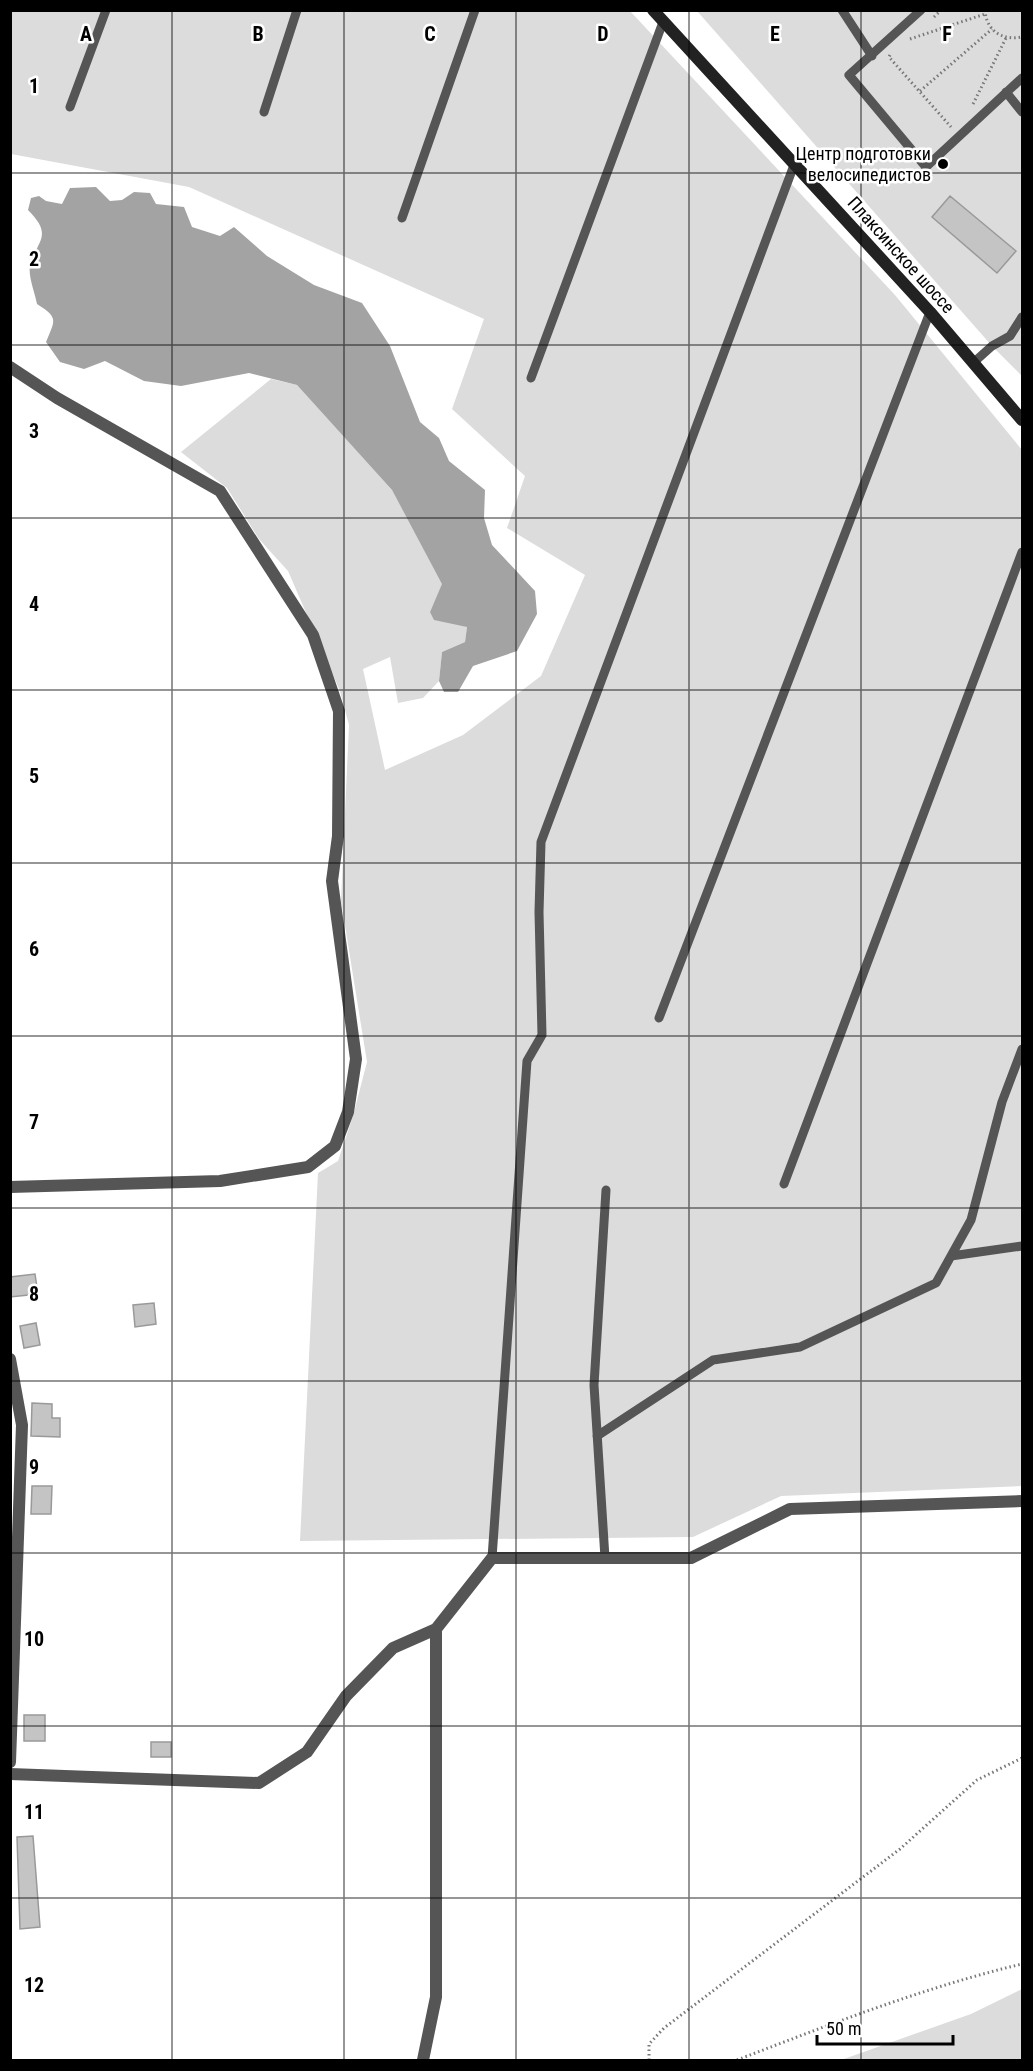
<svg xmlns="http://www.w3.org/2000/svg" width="1033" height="2071" viewBox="0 0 1033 2071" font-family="'Roboto Condensed',sans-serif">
<rect width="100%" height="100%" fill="#fff"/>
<path fill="#dcdcdc" d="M10 11H630L895 295 1022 450V1486L781 1496 693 1537 300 1541 318 1173 338 1161 353 1116 367 1062 341 901 349 725 340 691 288 571 259 539 227 488 181 452 271 379 297 385 392 490 443 584 430 612 467 627 465 642 442 652 439 681 423 698 398 703 390 657 363 669 385 770 463 735 541 676 585 575 507 528 525 476 452 409 484 319 189 187 11 154Z
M697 11H1022V376L992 346Z
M1022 1989V2060H841L971 2014Z"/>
<path fill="#a3a3a3" d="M96 187 110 201 122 200 134 192 150 193 156 204 184 207 192 227 220 236 234 227 267 256 314 285 362 303 390 346 420 422 439 438 449 461 485 490 484 518 492 545 535 591 537 614 517 651 473 666 458 692H444L439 681 442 652 465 642 467 627 434 620 430 612 442 584 392 490 297 385 249 373 181 386 144 381 105 361 84 369 60 362 46 342C55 320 59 318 37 304 35 293 28 276 30 266 37 240 54 236 28 210L31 198 39 196 46 201 62 204 70 188Z"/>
<path fill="#c4c4c4" stroke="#999" stroke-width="1.5" d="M950 196 1016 251 997 273 932 217Z
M35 1274 38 1294 10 1297V1277Z
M154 1303 156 1324 135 1327 133 1305Z
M36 1323 40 1345 24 1348 20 1326Z
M32 1403 52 1404V1418H60V1437L31 1436Z
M32 1486H52L51 1514H31Z
M24 1715H45V1741H24Z
M151 1742H171V1757H151Z
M33 1836 40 1927 20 1929 17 1837Z"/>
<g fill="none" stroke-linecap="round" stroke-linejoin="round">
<path stroke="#777" stroke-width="3" stroke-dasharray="1.5 3" stroke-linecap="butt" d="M985 10C986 31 1003 41 1022 37
M934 17 941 10
M910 39 985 14
M890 55 889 57 951 127
M920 91 992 29
M973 104 1006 38
M649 2060V2044L664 2028 900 1849 977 1780 1022 1758
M737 2060C831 2024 925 1987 1022 1964"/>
<path stroke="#555" stroke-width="9" d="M842 10 872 56
M921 10 849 75 926 167 1022 78
M1006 92 1022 112
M70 107 106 10
M264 112 297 10
M402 218 475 10
M973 363 992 346 1010 336 1022 317
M531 378 663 22
M659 1018 930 312
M784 1184 1022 552
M951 1256 1022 1246
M597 1436 713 1360 800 1347 936 1283 971 1220 1002 1102 1022 1049
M492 1558 527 1061 542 1035 539 912 541 842 794 165
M605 1558 594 1385 606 1190"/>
<path stroke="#555" stroke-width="12" d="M10 367 57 398 220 491 313 635 339 711 338 836 332 881 356 1059 348 1112 335 1146 308 1167 220 1181 10 1187
M10 1359 22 1425 10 1762
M10 1774 259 1783 307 1752 346 1696 393 1648 436 1629 492 1558H691L790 1509 1022 1501
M423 2060 436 1997V1629"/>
<path stroke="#222" stroke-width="12" d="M653 10 930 312 1022 420"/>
</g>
<path fill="none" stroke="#000" stroke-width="1.5" stroke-opacity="0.55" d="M172 10V2060M344 10V2060M516 10V2060M689 10V2060M861 10V2060M10 173H1022M10 345H1022M10 518H1022M10 690H1022M10 863H1022M10 1036H1022M10 1208H1022M10 1381H1022M10 1553H1022M10 1726H1022M10 1898H1022"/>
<circle fill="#000" stroke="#fff" stroke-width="2" cx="943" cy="164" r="6"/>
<g text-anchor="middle" stroke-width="5" stroke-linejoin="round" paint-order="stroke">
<g font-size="18" fill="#000" stroke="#fff" text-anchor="end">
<text x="931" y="160">Центр подготовки<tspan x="931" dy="21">велосипедистов</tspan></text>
</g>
<g font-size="18" fill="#000" stroke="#fff">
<text transform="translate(901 255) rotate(48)" y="6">Плаксинское шоссе</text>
</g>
</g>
<g font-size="20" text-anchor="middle" font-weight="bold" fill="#000" stroke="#fff" stroke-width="5" stroke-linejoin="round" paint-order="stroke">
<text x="86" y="41">A</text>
<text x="258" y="41">B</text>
<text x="430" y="41">C</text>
<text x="603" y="41">D</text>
<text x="775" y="41">E</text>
<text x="947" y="41">F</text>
<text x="34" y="93">1</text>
<text x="34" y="266">2</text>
<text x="34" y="438">3</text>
<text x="34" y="611">4</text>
<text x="34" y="783">5</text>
<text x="34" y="956">6</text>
<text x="34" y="1129">7</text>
<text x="34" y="1301">8</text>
<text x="34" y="1474">9</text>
<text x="34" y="1646">10</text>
<text x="34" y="1819">11</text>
<text x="34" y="1992">12</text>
</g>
<rect width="1033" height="2071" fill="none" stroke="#000000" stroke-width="24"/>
<path d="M817 2035v9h136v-9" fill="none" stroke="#000000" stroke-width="3"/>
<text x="826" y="2035" font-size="18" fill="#000000" stroke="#ffffff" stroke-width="4.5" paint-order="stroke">50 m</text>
</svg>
